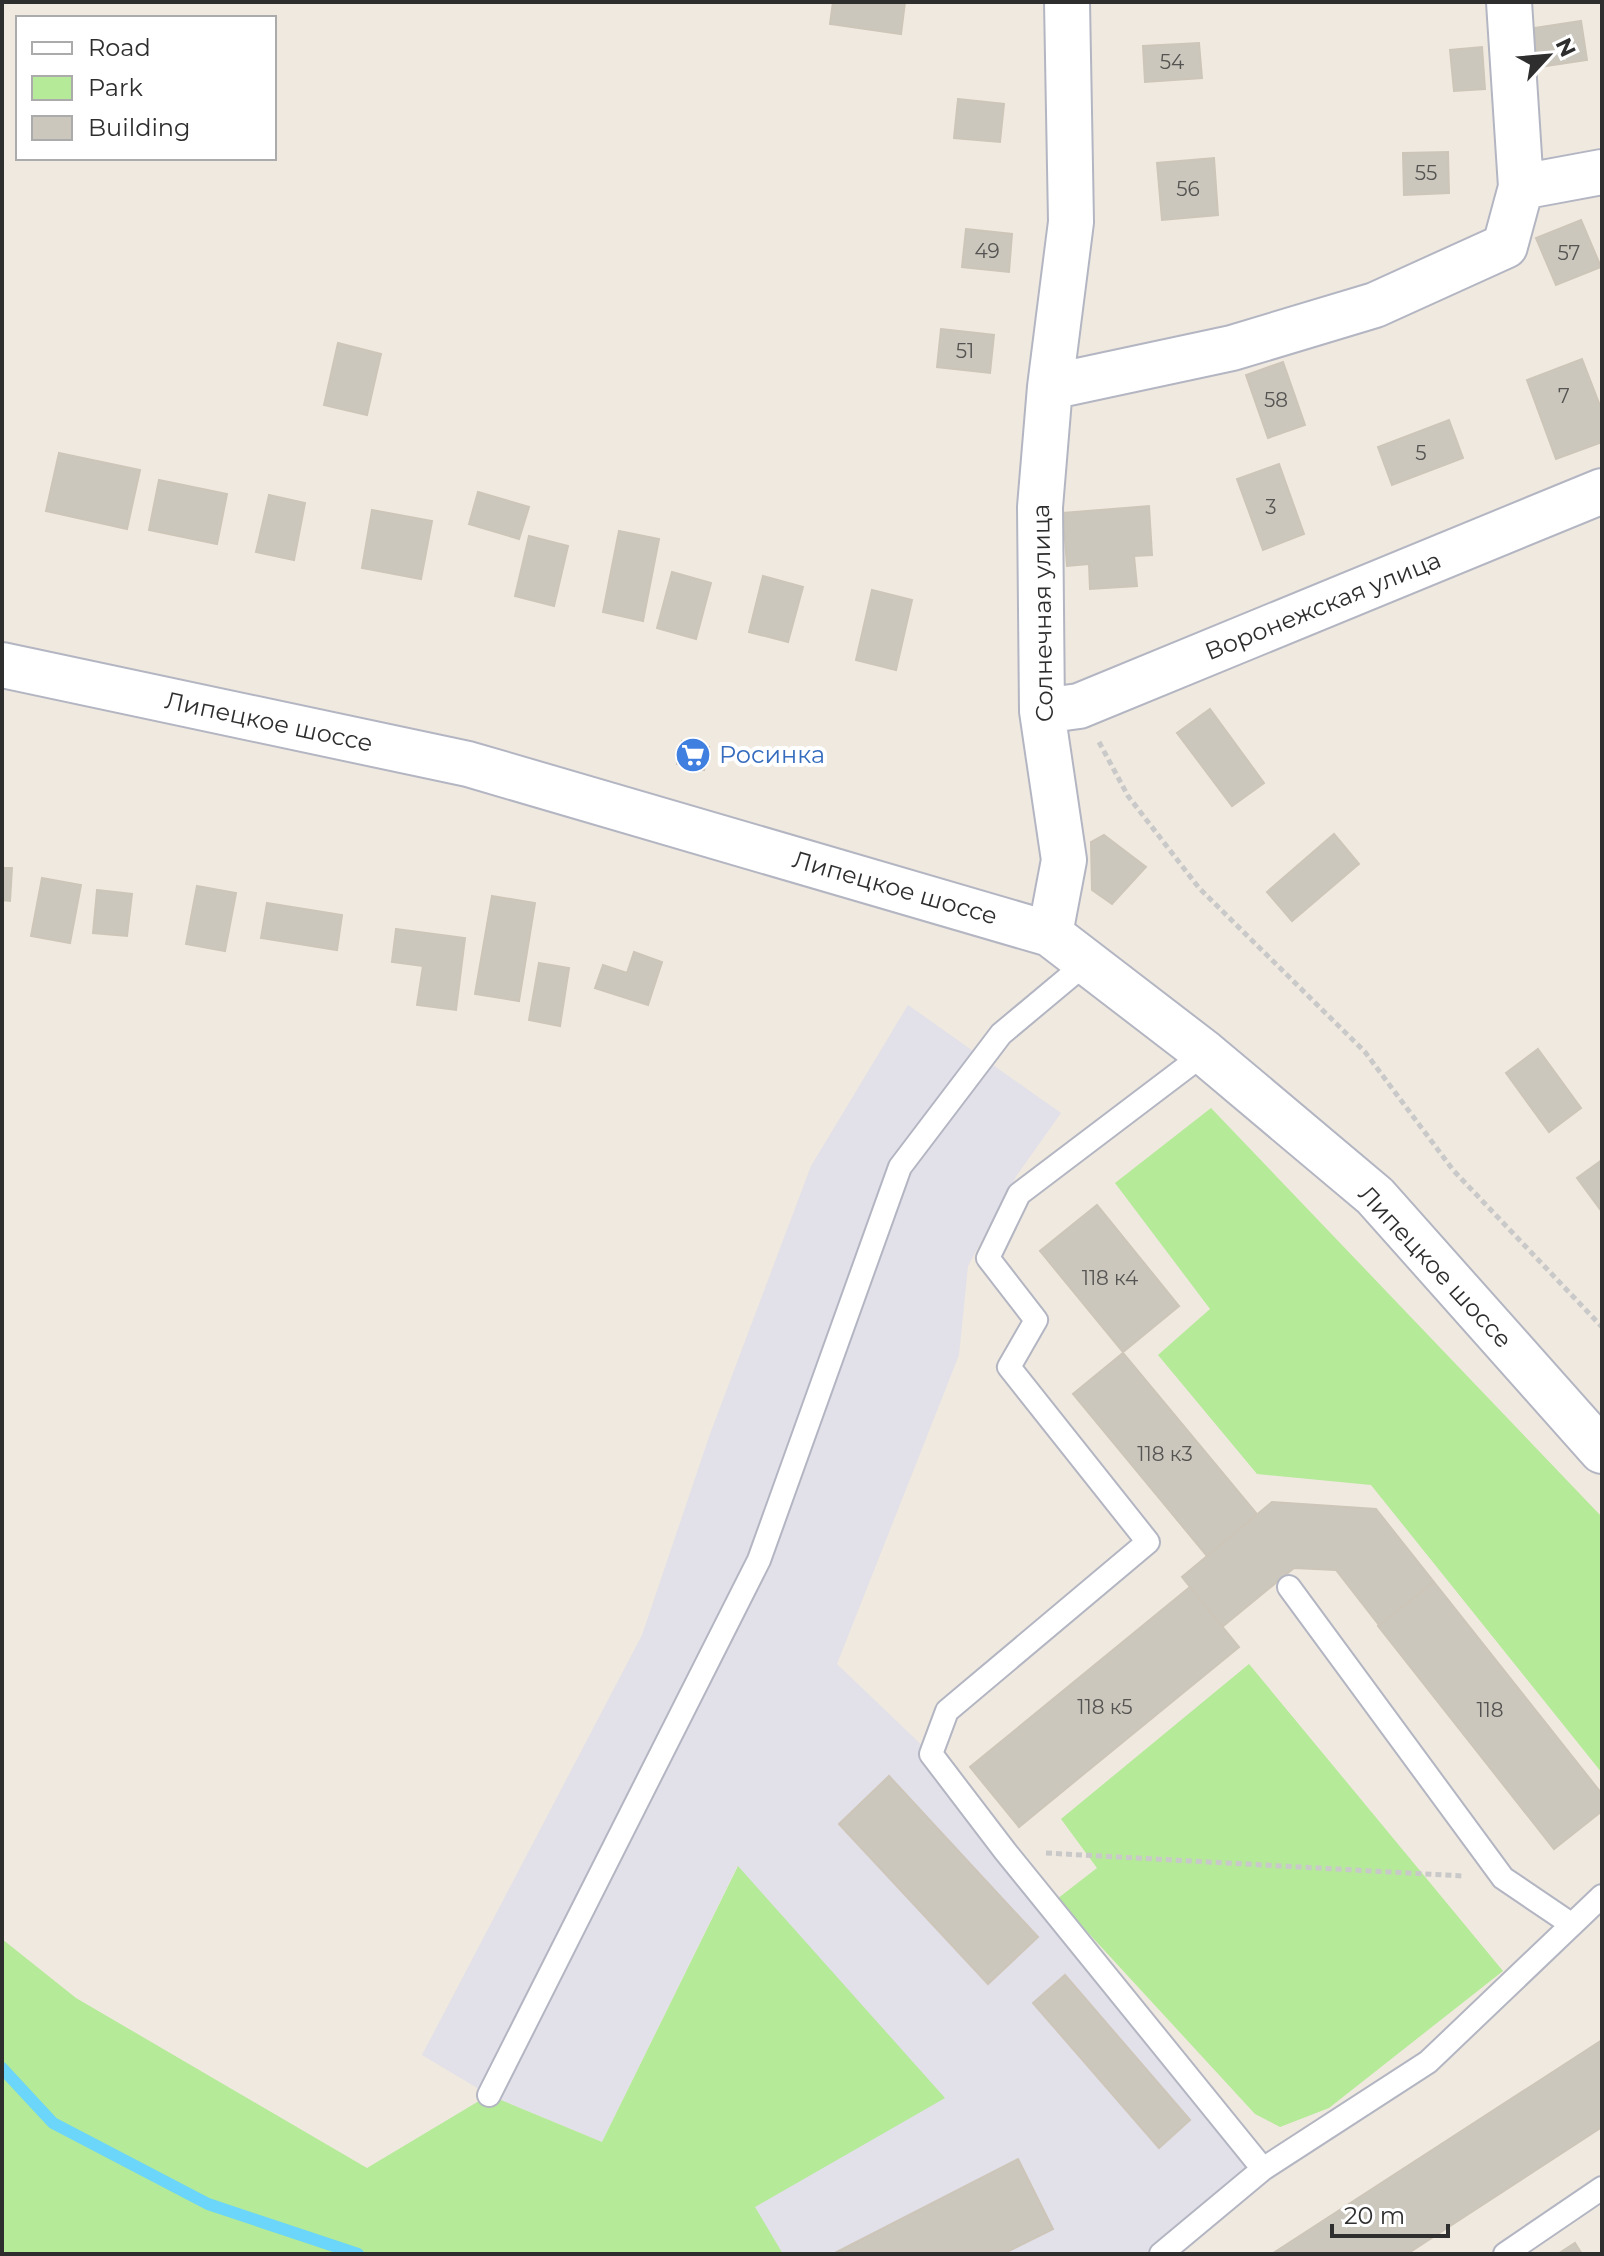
<svg xmlns="http://www.w3.org/2000/svg" width="1604" height="2256" viewBox="0 0 1604 2256" font-family="Montserrat,sans-serif">
<rect width="100%" height="100%" fill="#f0e9df"/>
<path fill="#e2e0e8" fill-rule="evenodd" d="M908 1005 1061 1113 1017 1175 968 1266 959 1355 837 1664 931 1754 1263 2169 1161 2254H1003L1053 2229 1018 2159 833 2254H783L755 2208 737 1867 602 2142 489 2095 422 2055 642 1635 710 1434 811 1166ZM890 1777 1038 1937 988 1984 839 1824ZM1065 1976 1190 2120 1159 2147Z"/>
<path fill="#b4ea98" d="M1211 1108 1602 1517V1773L1371 1485 1257 1474 1158 1355 1210 1309 1115 1183Z
M1249 1664 1503 1971 1329 2108 1280 2127 1255 2114 1057 1899 1097 1868 1061 1819Z
M738 1866 945 2098 755 2207 783 2254H2V1939L76 1998 367 2168 489 2095 602 2142Z"/>
<g fill="none" stroke-linecap="round" stroke-linejoin="round">
<path stroke="#6bd5fa" stroke-width="12" d="M2 2068 53 2123 208 2204 358 2254"/>
</g>
<path fill="#cbc7bd" stroke="#ccc5b8" stroke-width="2" d="M833 2H905L901 34 830 24Z
M1581 21 1587 60 1539 67 1534 28Z
M1199 43 1202 78 1145 82 1143 46Z
M1482 47 1485 89 1454 91 1450 50Z
M958 99 1004 104 1000 142 954 138Z
M1448 152 1449 193 1404 195 1403 153Z
M1214 158 1218 215 1162 220 1157 163Z
M1581 220 1601 267 1556 285 1536 238Z
M966 229 1012 234 1009 272 962 267Z
M941 329 994 335 990 373 937 367Z
M338 343 381 354 367 415 324 405Z
M1582 359 1602 411V442L1556 459 1527 380Z
M1283 362 1305 425 1268 438 1246 375Z
M1449 420 1463 458 1392 485 1378 447Z
M59 453 140 470 127 529 46 511Z
M1279 464 1304 534 1263 550 1237 479Z
M159 480 227 494 217 544 149 530Z
M478 492 529 507 519 539 469 524Z
M269 495 305 503 294 560 256 552Z
M1149 506 1152 555 1134 556 1137 586 1090 589 1089 564 1067 566 1063 513Z
M372 510 432 521 421 579 362 568Z
M619 531 659 539 643 621 603 612Z
M529 536 568 546 554 606 515 596Z
M672 572 711 583 696 639 657 628Z
M763 576 803 587 788 642 749 632Z
M872 590 912 600 896 670 856 660Z
M1210 709 1264 783 1232 806 1177 733Z
M682 741 709 747 704 770 677 764Z
M1334 834 1359 864 1292 921 1267 892Z
M1104 835 1146 867 1112 904 1092 890 1091 842Z
M2 868H12L10 901 2 900Z
M42 878 81 885 70 943 31 936Z
M197 886 236 893 225 951 186 944Z
M97 890 132 894 127 936 93 933Z
M492 896 535 903 519 1001 475 994Z
M267 903 342 915 337 950 261 938Z
M396 929 465 938 456 1010 417 1005 423 966 392 962Z
M634 952 662 962 648 1005 595 988 603 965 627 973Z
M539 963 569 968 560 1026 529 1020Z
M1538 1049 1581 1108 1549 1132 1506 1073Z
M1602 1160V1212L1577 1178Z
M1097 1205 1179 1306 1123 1352 1040 1251Z
M1123 1353 1257 1514 1207 1556 1073 1394Z
M1272 1502 1376 1509 1434 1582 1379 1625 1336 1570 1294 1568 1222 1627 1182 1577Z
M1434 1582 1602 1794V1811L1554 1849 1378 1626Z
M1190 1587 1239 1647 1019 1827 970 1767Z
M889 1776 1038 1937 988 1984 839 1824Z
M1065 1975 1190 2120 1159 2148 1033 2003Z
M1602 2040V2127L1407 2254H1272Z
M1018 2159 1053 2229 1003 2254H833Z
M1575 2243 1582 2254H1558Z"/>
<g fill="none" stroke-linecap="round" stroke-linejoin="round">
<defs>
<path id="lane" d="M1205 1053 1019 1194 988 1258 1036 1320 1009 1367 1148 1542 947 1711 931 1754 1005 1851 1263 2169
M1289 1587 1503 1878 1571 1924
M489 2095 759 1560 900 1167 1001 1034 1086 963
M1161 2254 1263 2169 1428 2062 1602 1896
M1505 2254 1602 2188"/>
<path id="street" d="M1521 187 1602 172
M1050 387 1232 348 1375 305 1505 246 1521 187 1509 2
M1042 711 1079 706 1602 491
M1050 934 1064 860 1042 711 1040 507 1050 387 1071 222 1067 2"/>
<path id="secondary" d="M2 665 468 764 1050 934 1205 1053 1375 1196 1602 1451"/>
</defs>
<use href="#lane" stroke="#b3b6c2" stroke-width="26"/>
<use href="#street" stroke="#b3b6c2" stroke-width="48"/>
<use href="#secondary" stroke="#b3b6c2" stroke-width="48"/>
<path stroke="#c9c9c9" stroke-width="5" stroke-dasharray="6 4" stroke-linecap="butt" d="M1099 742 1128 796 1199 888 1365 1052 1453 1170 1602 1327
M1046 1853 1463 1876"/>
<use href="#lane" stroke="#fff" stroke-width="22"/>
<use href="#street" stroke="#fff" stroke-width="44"/>
<use href="#secondary" stroke="#fff" stroke-width="44"/>
</g>
<defs>
<symbol id="supermarket-disc" viewBox="-11 -11 22 22"><circle r="9.5" fill="#3f7fe0" stroke="#fff"/><path d="M-6-5.5h2.5l.6 2H6L4.5 2H-2.5L-4.4-4H-6ZM-1.5 3.2a1.3 1.3 0 1 0 .1 0ZM3 3.2a1.3 1.3 0 1 0 .1 0Z" fill="#fff"/></symbol>
</defs>
<g fill-rule="evenodd">
<use href="#supermarket-disc" x="673" y="735" width="40" height="40"/>
</g>
<g text-anchor="middle" stroke-width="8" stroke-linejoin="round" paint-order="stroke">
<g font-size="20" fill="#555452">
<text x="1172" y="69">54</text>
<text x="1426" y="180">55</text>
<text x="1188" y="196">56</text>
<text x="987" y="258">49</text>
<text x="1569" y="260">57</text>
<text x="965" y="358">51</text>
<text x="1564" y="403">7</text>
<text x="1276" y="407">58</text>
<text x="1421" y="460">5</text>
<text x="1271" y="514">3</text>
<text x="1110" y="1285">118 к4</text>
<text x="1165" y="1461">118 к3</text>
<text x="1105" y="1714">118 к5</text>
<text x="1490" y="1717">118</text>
</g>
<g font-size="24" fill="#2e2e2e" stroke="#fff">
<text transform="translate(1323 606) rotate(-22)" y="8">Воронежская улица</text>
<text transform="translate(1043 613) rotate(-91)" y="8">Солнечная улица</text>
<text transform="translate(269 722) rotate(12)" y="8">Липецкое шоссе</text>
<text transform="translate(895 888) rotate(16)" y="8">Липецкое шоссе</text>
<text transform="translate(1435 1267) rotate(47)" y="8">Липецкое шоссе</text>
</g>
<g font-size="24" fill="#366cbe" stroke="#fff" text-anchor="start">
<text x="719" y="763">Росинка</text>
</g>
</g>
<rect width="1604" height="2256" fill="none" stroke="#2e2e2e" stroke-width="8"/>
<rect x="16" y="16" width="260" height="144" fill="#ffffff" stroke="#ababab" stroke-width="2"/>
<rect x="32" y="42" width="40" height="12" fill="#ffffff" stroke="#ababab" stroke-width="2"/>
<text x="88" y="56" font-size="24" fill="#2e2e2e">Road</text>
<rect x="32" y="76" width="40" height="24" fill="#b4ea98" stroke="#ababab" stroke-width="2"/>
<text x="88" y="96" font-size="24" fill="#2e2e2e">Park</text>
<rect x="32" y="116" width="40" height="24" fill="#cbc7bd" stroke="#ababab" stroke-width="2"/>
<text x="88" y="136" font-size="24" fill="#2e2e2e">Building</text>
<g transform="translate(1548 56) rotate(64)" stroke="#ffffff" stroke-width="6" paint-order="stroke">
<path d="M0-6L14 30L0 20L-14 30Z" fill="#2e2e2e"/>
<text y="-12" font-size="22" font-weight="bold" text-anchor="middle" fill="#2e2e2e">N</text>
</g>
<path d="M1332 2224v12h116v-12" fill="none" stroke="#2e2e2e" stroke-width="4"/>
<text x="1344" y="2224" font-size="24" fill="#2e2e2e" stroke="#ffffff" stroke-width="6" paint-order="stroke">20 m</text>
</svg>
